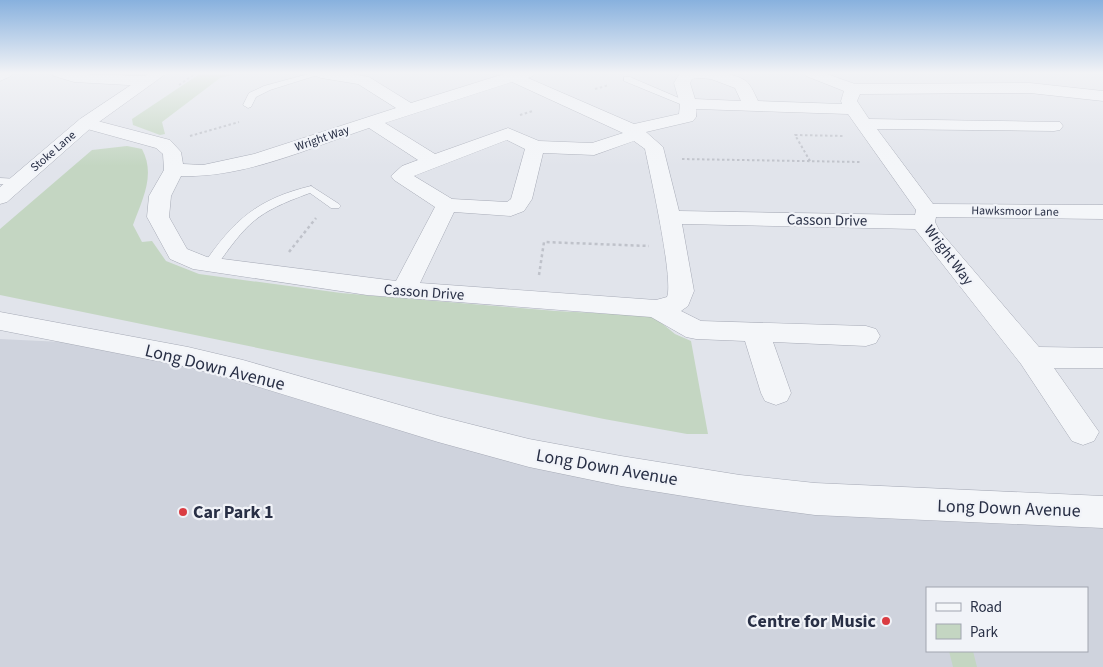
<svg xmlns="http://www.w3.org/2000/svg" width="1103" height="667" viewBox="0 0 1103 667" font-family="'Source Sans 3',sans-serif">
<rect width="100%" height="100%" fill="#e1e4eb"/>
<path fill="#cfd3dd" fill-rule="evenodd" d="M0 339 124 345 621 471 1103 512V667H0ZM927 588H1087V651H927Z"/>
<path fill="#c4d6c2" d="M201 73H240L220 78 162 122 165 134 160 135 133 125 132 119Z
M127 146 142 149C156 175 142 200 133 225L142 242 152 241 166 261 199 274 341 293 556 311 653 316 675 334 691 341 708 434H687L604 419 0 295V229L92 150Z
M949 651H973L977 667H953Z"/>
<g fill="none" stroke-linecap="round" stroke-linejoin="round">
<defs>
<path id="service" d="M312 73H324L270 90 256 97 251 107 248 108 243 105 249 93 264 86Z
M624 77H630L693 104 688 107 685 106 624 81Z
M0 178 19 179 25 182 19 185 0 184Z
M311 186 339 204 341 206 339 208H331L310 193C255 213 248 222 215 268H205L203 265C234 220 257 199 311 186Z"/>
<path id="minor" d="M0 73H14L11 76 0 81Z
M51 73 146 76 152 78 154 81 152 84 146 86 74 82 54 76Z
M313 73H347L369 77 411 103 507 73H535L533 76 528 78 634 124 679 114 680 104 674 83 680 73C701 73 727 69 746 81 751 85 755 95 758 101L842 104 841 101 844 91 806 76 804 73H824L855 84 1030 83 1103 91V101L1030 93 860 94 857 101 869 119 1060 122 1063 126 1060 130 1054 131 877 129 933 204 1103 205V219L936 217 935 222 939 230 1039 347 1103 348V368H1054L1099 432 1094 441 1083 445 1072 441 1021 364 915 229 682 224 694 291 688 306 681 311 701 321 866 326 876 329 880 336 876 343 866 346 773 342 791 393 787 401 776 405 765 401 761 393 745 341 696 339 686 337 651 317 367 295 193 269 170 259 147 217 149 196 164 170 163 154 156 148 80 127 77 123 80 119 86 118 170 140 181 152 183 164 203 165 254 154 396 108 358 84 321 78 316 76ZM699 78 711 79 735 88 741 101 695 99 690 83 692 79ZM512 82 623 133 592 143 539 141 508 128 435 154 385 123ZM696 109 848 114 916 210 915 215 679 211 663 147 646 132 693 121 696 117ZM369 128 418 160 402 166 391 176 394 180 435 207 396 281 207 257 187 249 169 217 171 196 181 176C245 178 309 148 369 128ZM507 140 525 149 511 199 507 202 452 199 414 176ZM634 141 645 149C650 173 674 280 667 297L656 300 420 283 454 212 511 216 524 211 532 199 543 153 594 155Z"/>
<path id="tertiary" d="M149 73H167L92 127 7 202 0 204V187L80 119Z
M0 312 188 347 243 360 438 416 529 439 621 456 740 475 815 483 1103 496V528L815 515 740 505 621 486 529 467 438 442 243 382 188 367 0 330Z"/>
</defs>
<use href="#service" stroke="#a6aab6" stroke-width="1"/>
<use href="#minor" stroke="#a6aab6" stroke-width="1"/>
<use href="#tertiary" stroke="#a6aab6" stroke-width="1"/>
<path stroke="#bfc2ca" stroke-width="2" stroke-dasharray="2.5 2.5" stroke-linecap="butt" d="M179 85 196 73
M595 89 609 85
M520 115 533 111
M190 136 239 122
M682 159 860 162
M810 161 795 135 844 136"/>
<path stroke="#bfc2ca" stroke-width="2.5" stroke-dasharray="3 3" stroke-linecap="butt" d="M289 252 316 218
M539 275 544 242 649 246"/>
<use href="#service" fill="#f4f6f9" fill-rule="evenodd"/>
<use href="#minor" fill="#f4f6f9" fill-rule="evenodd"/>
<use href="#tertiary" fill="#f4f6f9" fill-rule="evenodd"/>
</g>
<linearGradient id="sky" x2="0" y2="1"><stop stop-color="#88b1de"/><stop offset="0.44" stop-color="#f2f3f6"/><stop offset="1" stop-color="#f2f3f6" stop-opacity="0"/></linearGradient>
<rect width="1103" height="166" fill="url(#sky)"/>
<g fill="#da3c42" stroke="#f1f3f8" stroke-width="2">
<circle cx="183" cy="512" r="5"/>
<circle cx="886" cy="621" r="5"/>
</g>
<g text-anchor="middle" stroke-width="4.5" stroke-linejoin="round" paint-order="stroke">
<g font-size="12" fill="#282f45" stroke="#f1f3f8">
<text transform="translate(322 138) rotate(-19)" y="4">Wright Way</text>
<text transform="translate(53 151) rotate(-41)" y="4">Stoke Lane</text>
<text transform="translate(1015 211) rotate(1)" y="4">Hawksmoor Lane</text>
</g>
<g font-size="15" fill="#282f45" stroke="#f1f3f8">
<text transform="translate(827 220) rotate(1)" y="5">Casson Drive</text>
<text transform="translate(949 255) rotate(53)" y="5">Wright Way</text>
<text transform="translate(424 292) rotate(4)" y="5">Casson Drive</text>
</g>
<g font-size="18" fill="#282f45" stroke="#f1f3f8">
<text transform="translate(215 367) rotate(14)" y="6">Long Down Avenue</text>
<text transform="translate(607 467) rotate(10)" y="6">Long Down Avenue</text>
<text transform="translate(1009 508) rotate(2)" y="6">Long Down Avenue</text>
</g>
<g font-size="18" font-weight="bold" fill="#282f45" stroke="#f1f3f8" text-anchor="start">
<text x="193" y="518">Car Park 1</text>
<text x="876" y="627" text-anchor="end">Centre for Music</text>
</g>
</g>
<rect x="926" y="587" width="162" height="65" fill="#f1f3f8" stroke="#a1a5b0"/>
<rect x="936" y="603" width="25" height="8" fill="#f4f6f9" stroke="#a1a5b0"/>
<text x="970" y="612" font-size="15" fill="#282f45">Road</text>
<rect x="936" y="624" width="25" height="15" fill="#c4d6c2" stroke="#a1a5b0"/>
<text x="970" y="637" font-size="15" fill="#282f45">Park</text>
</svg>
